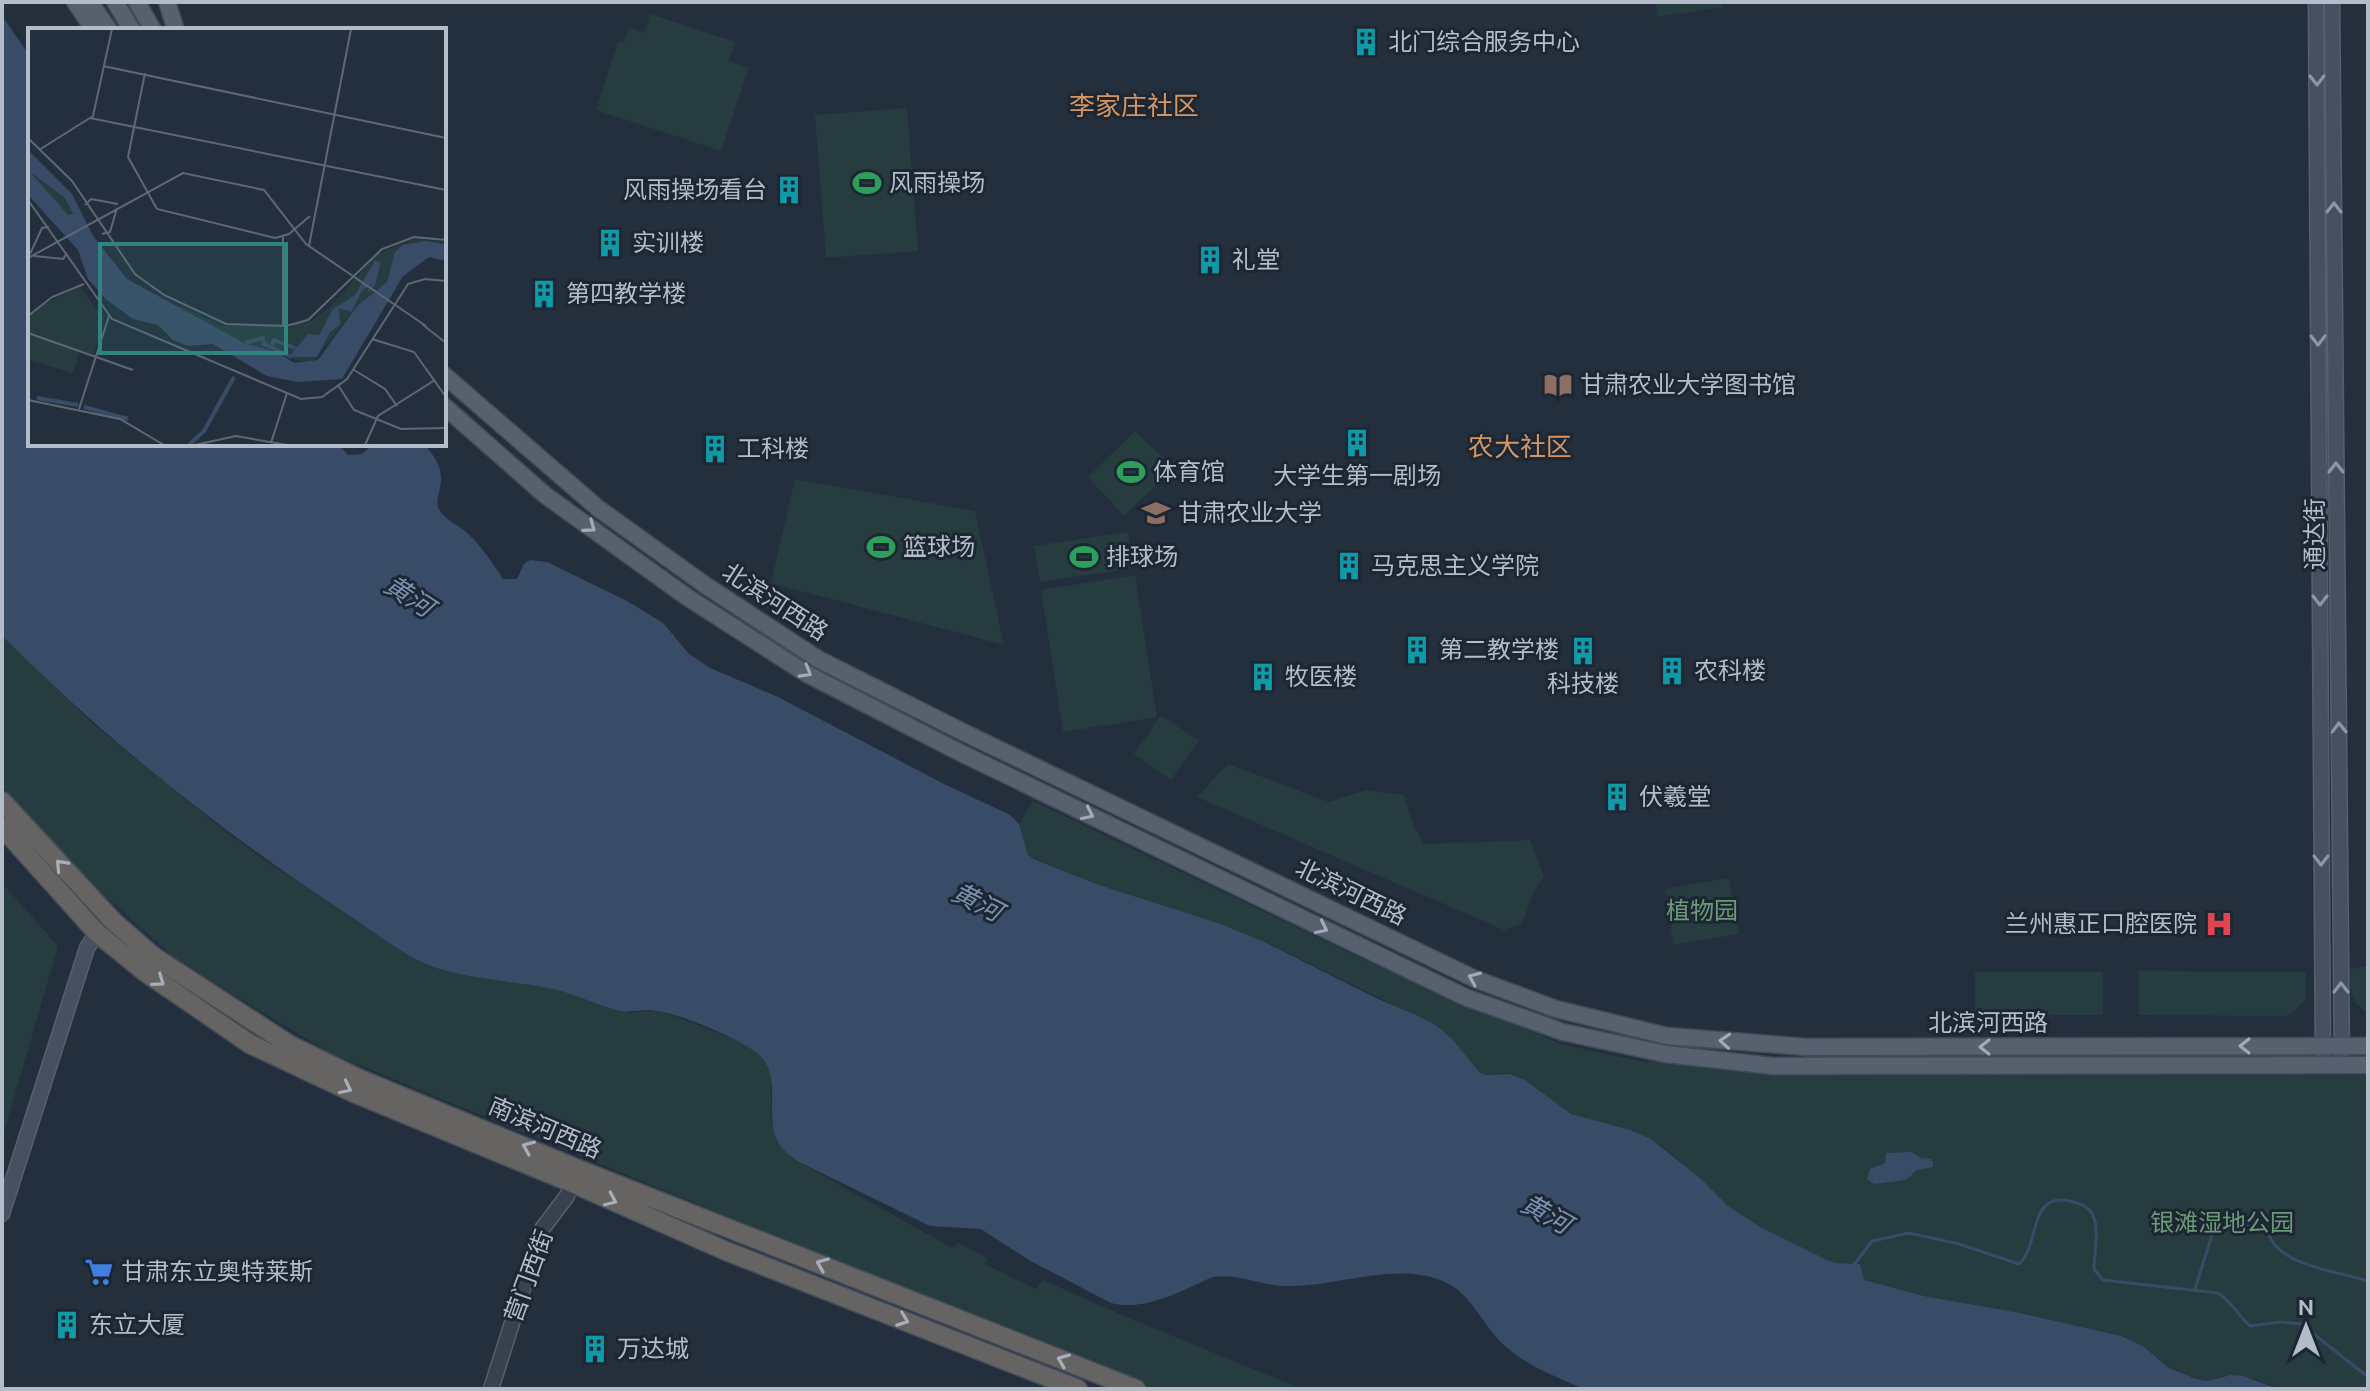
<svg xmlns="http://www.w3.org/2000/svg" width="2370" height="1391" viewBox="0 0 2370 1391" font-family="Ubuntu,'Noto Sans SC',sans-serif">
<rect width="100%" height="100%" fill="#242f3e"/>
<path fill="#263c3f" d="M1655 2H1721L1722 7 1657 17Z
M650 14 735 42 729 61 749 68 721 151 596 110 618 42 624 43 629 28 644 33Z
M907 108 918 251 826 258 815 115Z
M1135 431 1174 468 1124 516 1088 477Z
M795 479 975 511 1004 645 771 583Z
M1128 532 1133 568 1040 582 1034 546Z
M1135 575 1157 717 1063 732 1041 590Z
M2 636 92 723 210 819 264 860 430 966 554 989 585 997 616 1010 631 1013 656 1010 669 1014 737 1040 757 1052 766 1062 771 1074V1116L783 1149 797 1161 952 1248 958 1243 987 1258 985 1264 1036 1289 1043 1280 1126 1317 1303 1389H1148L332 1054 180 963 85 878 2 786Z
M1161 715 1199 741 1171 780 1134 754Z
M1228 764 1329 802 1366 790 1404 795 1414 827 1424 844 1530 840 1544 877C1530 894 1531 904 1522 923L1504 930 1197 797Z
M1033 801 1367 961 1561 1044 1639 1061 1762 1072 2368 1075V1389H2278L2256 1379 2223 1376 2206 1381 2170 1368 2143 1346 2121 1336 2020 1313 1924 1296 1863 1280 1861 1277 1862 1270 1855 1263H1835L1825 1259C1793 1243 1754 1229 1727 1206 1703 1184 1682 1159 1653 1141 1628 1125 1597 1128 1572 1114 1550 1103 1534 1080 1510 1074 1499 1071 1491 1077 1480 1073L1437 1026 1260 940 1218 923 1099 885 1028 856 1019 824Z
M1729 878 1739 934 1673 945 1666 889Z
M2 883 58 946 2 1140Z
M2368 966V1012C2349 1003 2350 988 2350 969Z
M2139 971 2306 972V998L2294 1012 2285 1016 2139 1015Z
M1975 972H2103V1015H1975Z"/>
<path fill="#394c67" d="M2 16 30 56V444H338L348 455 362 454 374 444H423C458 478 429 496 440 511 446 521 461 526 469 535 483 548 493 564 503 579H517L524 564 530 560 547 562 627 601 663 623 689 654 710 668 778 697 942 783 1010 815 1019 824 1028 855 1036 860 1099 885 1218 923 1260 940 1376 998 1418 1016 1437 1026 1453 1040 1480 1073 1487 1075 1510 1074 1525 1080 1571 1114 1630 1130 1651 1139 1700 1178 1728 1206 1760 1227 1825 1259 1835 1263 1860 1264 1864 1280 1924 1296 2020 1313 2121 1336 2143 1346 2169 1368 2197 1379 2206 1381 2231 1375 2243 1376 2278 1389H1584C1557 1377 1526 1366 1504 1345 1484 1327 1472 1295 1447 1283 1399 1259 1335 1288 1284 1286 1259 1285 1238 1273 1213 1277 1182 1290 1145 1312 1111 1303L1029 1260 981 1229 930 1226 797 1161C793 1157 787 1154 783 1149 758 1119 789 1074 753 1050 732 1036 683 1015 658 1011 644 1008 630 1014 616 1010 595 1004 575 994 553 989 517 981 467 979 434 967 406 958 367 926 341 910 215 827 109 742 2 636Z
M1912 1152 1920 1158 1930 1159 1933 1162V1167L1917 1170 1906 1180 1874 1184 1867 1179 1870 1169 1885 1163 1886 1153Z"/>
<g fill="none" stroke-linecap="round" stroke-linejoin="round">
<path stroke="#394c67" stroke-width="3" d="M1854 1265 1872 1241 1909 1233 1959 1244 2019 1264C2042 1245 2025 1182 2082 1205 2104 1213 2094 1250 2094 1269L2103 1280 2218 1293C2232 1302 2238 1315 2250 1326L2280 1322 2301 1324 2368 1377
M2195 1289 2213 1232C2225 1216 2254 1226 2269 1235 2280 1266 2341 1272 2368 1281"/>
<defs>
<path id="tertiary" d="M491 1389 542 1229 567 1196 575 1175"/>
<path id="secondary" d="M2316 2 2323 1058
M2332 2 2342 1066
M2 1214 87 948 97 933 114 922"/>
<path id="primary" d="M75 2 94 30
M90 2 109 30
M115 2 132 30
M137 2 153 30
M167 2 176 30
M444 375 599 509 705 585 818 659 963 732 1475 979 1556 1009 1667 1036 1807 1047 2368 1046
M444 406 545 495 687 597 807 674 959 752 1465 997 1563 1032 1665 1054 1773 1066 2368 1065"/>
<path id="trunk" d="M2 801 114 922 153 956 290 1045 360 1079 578 1169 1136 1389
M2 827 97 933 145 972 250 1044 354 1093 572 1183 726 1251 1078 1389"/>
</defs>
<use href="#tertiary" stroke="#565f6c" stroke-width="17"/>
<use href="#secondary" stroke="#565f6c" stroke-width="17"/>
<use href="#primary" stroke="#414a57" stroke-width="19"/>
<use href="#trunk" stroke="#434c59" stroke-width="21"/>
<use href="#tertiary" stroke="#38414e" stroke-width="14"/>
<use href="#secondary" stroke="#465061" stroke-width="14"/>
<use href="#primary" stroke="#56606e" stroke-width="16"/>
<use href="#trunk" stroke="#656462" stroke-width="18"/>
</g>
<defs><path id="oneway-chevron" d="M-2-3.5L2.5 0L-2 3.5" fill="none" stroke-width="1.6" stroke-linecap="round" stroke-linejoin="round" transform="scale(2)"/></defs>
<g stroke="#8e96a5">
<use href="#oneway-chevron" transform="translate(2317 80) rotate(90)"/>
<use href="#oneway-chevron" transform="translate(2334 208) rotate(-90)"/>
<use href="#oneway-chevron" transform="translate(2318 340) rotate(90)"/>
<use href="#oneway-chevron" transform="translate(2336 468) rotate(-90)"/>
<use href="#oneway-chevron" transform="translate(2320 600) rotate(90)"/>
<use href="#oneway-chevron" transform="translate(2339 728) rotate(-91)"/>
<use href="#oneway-chevron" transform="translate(2321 860) rotate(90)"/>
<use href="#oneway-chevron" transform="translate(2341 988) rotate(-90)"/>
</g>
<g stroke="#a1aab7">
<use href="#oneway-chevron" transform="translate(590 527) rotate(36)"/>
<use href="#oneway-chevron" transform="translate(806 672) rotate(30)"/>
<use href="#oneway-chevron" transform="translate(1088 814) rotate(26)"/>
<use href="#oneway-chevron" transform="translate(1322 928) rotate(26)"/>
<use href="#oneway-chevron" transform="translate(1474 978) rotate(-157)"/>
<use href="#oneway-chevron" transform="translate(1725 1041) rotate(-176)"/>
<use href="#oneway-chevron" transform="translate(2245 1046) rotate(180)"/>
<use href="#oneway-chevron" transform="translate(1985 1047) rotate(180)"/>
</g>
<g stroke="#a8afba">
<use href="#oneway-chevron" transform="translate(61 865) rotate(-133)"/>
<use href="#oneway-chevron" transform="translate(159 981) rotate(35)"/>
<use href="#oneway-chevron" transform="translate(346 1088) rotate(26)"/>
<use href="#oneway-chevron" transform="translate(528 1147) rotate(-157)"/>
<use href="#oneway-chevron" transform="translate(611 1200) rotate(24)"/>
<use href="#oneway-chevron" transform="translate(822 1264) rotate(-158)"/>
<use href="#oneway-chevron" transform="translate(903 1320) rotate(21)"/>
<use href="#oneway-chevron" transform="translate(1063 1360) rotate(-158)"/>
</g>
<defs>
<symbol id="building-bare" viewBox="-9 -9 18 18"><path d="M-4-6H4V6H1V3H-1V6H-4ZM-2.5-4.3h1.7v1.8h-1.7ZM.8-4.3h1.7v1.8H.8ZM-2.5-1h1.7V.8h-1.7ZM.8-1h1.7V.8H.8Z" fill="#0f9aa8" stroke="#1d2633" stroke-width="2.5" paint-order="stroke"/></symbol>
<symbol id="stadium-bare" viewBox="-9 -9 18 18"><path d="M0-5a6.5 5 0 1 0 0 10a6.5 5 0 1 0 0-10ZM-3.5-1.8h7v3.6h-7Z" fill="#2e9e5b" stroke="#1d2633" stroke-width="2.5" paint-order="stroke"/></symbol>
<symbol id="library-bare" viewBox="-9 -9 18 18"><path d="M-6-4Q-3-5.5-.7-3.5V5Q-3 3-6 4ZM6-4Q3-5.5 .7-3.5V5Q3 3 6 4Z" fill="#8d6e63" stroke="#1d2633" stroke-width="2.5" paint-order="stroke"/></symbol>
<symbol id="university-bare" viewBox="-9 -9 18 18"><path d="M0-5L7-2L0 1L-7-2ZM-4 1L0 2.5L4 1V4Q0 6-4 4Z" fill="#8d6e63" stroke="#1d2633" stroke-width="2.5" paint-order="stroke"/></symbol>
<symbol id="hospital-bare" viewBox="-9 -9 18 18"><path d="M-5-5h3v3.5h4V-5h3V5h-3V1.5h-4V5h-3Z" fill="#e0444e" stroke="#1d2633" stroke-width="2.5" paint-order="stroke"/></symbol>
<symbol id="supermarket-bare" viewBox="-9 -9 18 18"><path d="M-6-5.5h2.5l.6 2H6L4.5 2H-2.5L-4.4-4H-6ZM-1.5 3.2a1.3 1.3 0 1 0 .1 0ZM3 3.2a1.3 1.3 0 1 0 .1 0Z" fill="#3f7fe0" stroke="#1d2633" stroke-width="2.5" paint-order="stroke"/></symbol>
</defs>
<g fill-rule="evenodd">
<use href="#building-bare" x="1346" y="22" width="40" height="40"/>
<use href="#stadium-bare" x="847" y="163" width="40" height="40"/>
<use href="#building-bare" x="769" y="170" width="40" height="40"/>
<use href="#building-bare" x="590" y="223" width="40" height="40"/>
<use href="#building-bare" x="1190" y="240" width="40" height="40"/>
<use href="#building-bare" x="524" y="274" width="40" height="40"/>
<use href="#library-bare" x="1538" y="365" width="40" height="40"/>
<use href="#building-bare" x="1337" y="423" width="40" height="40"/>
<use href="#building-bare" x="695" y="429" width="40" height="40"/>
<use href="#stadium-bare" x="1111" y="452" width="40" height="40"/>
<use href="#university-bare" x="1136" y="493" width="40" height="40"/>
<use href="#stadium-bare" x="861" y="527" width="40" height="40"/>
<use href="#stadium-bare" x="1064" y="537" width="40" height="40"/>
<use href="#building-bare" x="1329" y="546" width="40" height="40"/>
<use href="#building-bare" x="1397" y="630" width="40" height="40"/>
<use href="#building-bare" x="1563" y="631" width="40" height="40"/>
<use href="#building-bare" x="1652" y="651" width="40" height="40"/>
<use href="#building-bare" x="1243" y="657" width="40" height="40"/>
<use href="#building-bare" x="1597" y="777" width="40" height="40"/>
<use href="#hospital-bare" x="2199" y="904" width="40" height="40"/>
<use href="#supermarket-bare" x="79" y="1252" width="40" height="40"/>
<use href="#building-bare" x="47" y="1305" width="40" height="40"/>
<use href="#building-bare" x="575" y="1329" width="40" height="40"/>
</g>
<g text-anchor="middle" stroke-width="6" stroke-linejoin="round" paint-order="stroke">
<g font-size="24" fill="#b4bcc9" stroke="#1d2633" text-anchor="start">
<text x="1388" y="50">北门综合服务中心</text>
<text x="889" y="191">风雨操场</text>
<text x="767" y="198" text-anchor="end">风雨操场看台</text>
<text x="632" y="251">实训楼</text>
<text x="1232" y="268">礼堂</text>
<text x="566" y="302">第四教学楼</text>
<text x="1580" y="393">甘肃农业大学图书馆</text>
<text x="737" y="457">工科楼</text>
<text x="1153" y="480">体育馆</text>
<text x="1357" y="484" text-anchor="middle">大学生第一剧场</text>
<text x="1178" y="521">甘肃农业大学</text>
<text x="903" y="555">篮球场</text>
<text x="1106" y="565">排球场</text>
<text x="1371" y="574">马克思主义学院</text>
<text x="1439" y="658">第二教学楼</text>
<text x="1694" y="679">农科楼</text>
<text x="1285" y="685">牧医楼</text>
<text x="1583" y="692" text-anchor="middle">科技楼</text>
<text x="1639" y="805">伏羲堂</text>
<text x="2197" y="932" text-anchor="end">兰州惠正口腔医院</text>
<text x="121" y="1280">甘肃东立奥特莱斯</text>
<text x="89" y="1333">东立大厦</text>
<text x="617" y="1357">万达城</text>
</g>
<g font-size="24" fill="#b4bcc9" stroke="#1d2633">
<text transform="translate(2315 534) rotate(-90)" y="8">通达街</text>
<text transform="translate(775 602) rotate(33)" y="8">北滨河西路</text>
<text transform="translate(1351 892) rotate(26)" y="8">北滨河西路</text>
<text x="1988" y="1031">北滨河西路</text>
<text transform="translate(545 1128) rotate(23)" y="8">南滨河西路</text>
<text transform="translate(529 1276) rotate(-70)" y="8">营门西街</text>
</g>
<g font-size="24" fill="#6b9a76" stroke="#1d2633">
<text x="1702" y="919">植物园</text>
<text x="2222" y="1231">银滩湿地公园</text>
</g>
<g font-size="26" fill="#d59563" stroke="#1d2633">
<text x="1134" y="115">李家庄社区</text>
<text x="1520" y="456">农大社区</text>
</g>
<g font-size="26" font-style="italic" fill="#7c92b1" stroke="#1d2633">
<text transform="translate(409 596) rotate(33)" y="9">黄河</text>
<text transform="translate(977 902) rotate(27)" y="9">黄河</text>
<text transform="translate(1546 1214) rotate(29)" y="9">黄河</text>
</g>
</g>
<g transform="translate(28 28)">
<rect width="418" height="418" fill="#242f3e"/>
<path d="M3 146 37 170 47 190H42ZM386 211 418 214V217L387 214 368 223 359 254 329 278 283 336 218 316 152 283 153 278 194 298 280 295 301 280 349 226ZM52 259 76 290 66 326 52 322 45 345 0 332V290L13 277Z" fill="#263c3f"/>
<path d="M0 122 44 166 65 208 99 251 218 316 249 324 266 335 290 332 329 278 359 254 367 224 375 217 398 213 418 217V233L401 229 375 248 314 351 269 354 239 348 185 316 160 318 145 312 130 297 105 291 79 272 60 251 50 222 0 167ZM3 145 37 170 45 186 40 187ZM347 233 353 234 347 257 338 266 344 256 334 263 323 284 311 280 312 297 302 304 289 329H261L280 306 291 307 305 281 327 267Z" fill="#394c67" fill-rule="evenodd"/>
<path fill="none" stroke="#394c67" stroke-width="4" d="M217 315 235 310 236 316 264 329M244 317 246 312 267 320M9 370 50 377M56 379 100 391M161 417 176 403 206 349"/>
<path fill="none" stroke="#5e6776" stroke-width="2" d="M75 38 418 110M117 45 100 129 129 181 247 210 261 206 282 188M62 90 418 162M0 110 44 153 107 246 136 267 198 296 258 298 280 292 354 221 386 209 418 212M11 122 65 88 84 1M0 172 84 291 273 371 294 369 319 351 380 256 397 251 418 253M57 177 63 171 90 176M74 206 82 204 89 180M255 209V299M281 218 323 1M2 226 14 200 21 199M6 228 35 231 39 225M0 230 155 145 236 162 278 216 398 298M0 288 24 269 56 256M394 296 418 315M0 305 105 342M344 311 386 324 418 369M326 342 357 361 369 378M310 357 326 382 373 401 418 400M0 372 92 391 136 417M51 381 81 288M243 415 259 365M167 417 208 408 259 417M337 417 350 388 407 352"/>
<path fill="#308480" fill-opacity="0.15" stroke="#308480" stroke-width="4" d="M72 216H258V325H72Z"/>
<rect width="418" height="418" fill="none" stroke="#b4bcc9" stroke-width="4"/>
</g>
<rect width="2370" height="1391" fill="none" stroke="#b4bcc9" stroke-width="8"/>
<g transform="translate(2306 1327)" stroke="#1d2633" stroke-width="6" paint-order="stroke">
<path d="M0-6L14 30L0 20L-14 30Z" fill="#b4bcc9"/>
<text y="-12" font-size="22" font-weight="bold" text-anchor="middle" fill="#b4bcc9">N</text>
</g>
</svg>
